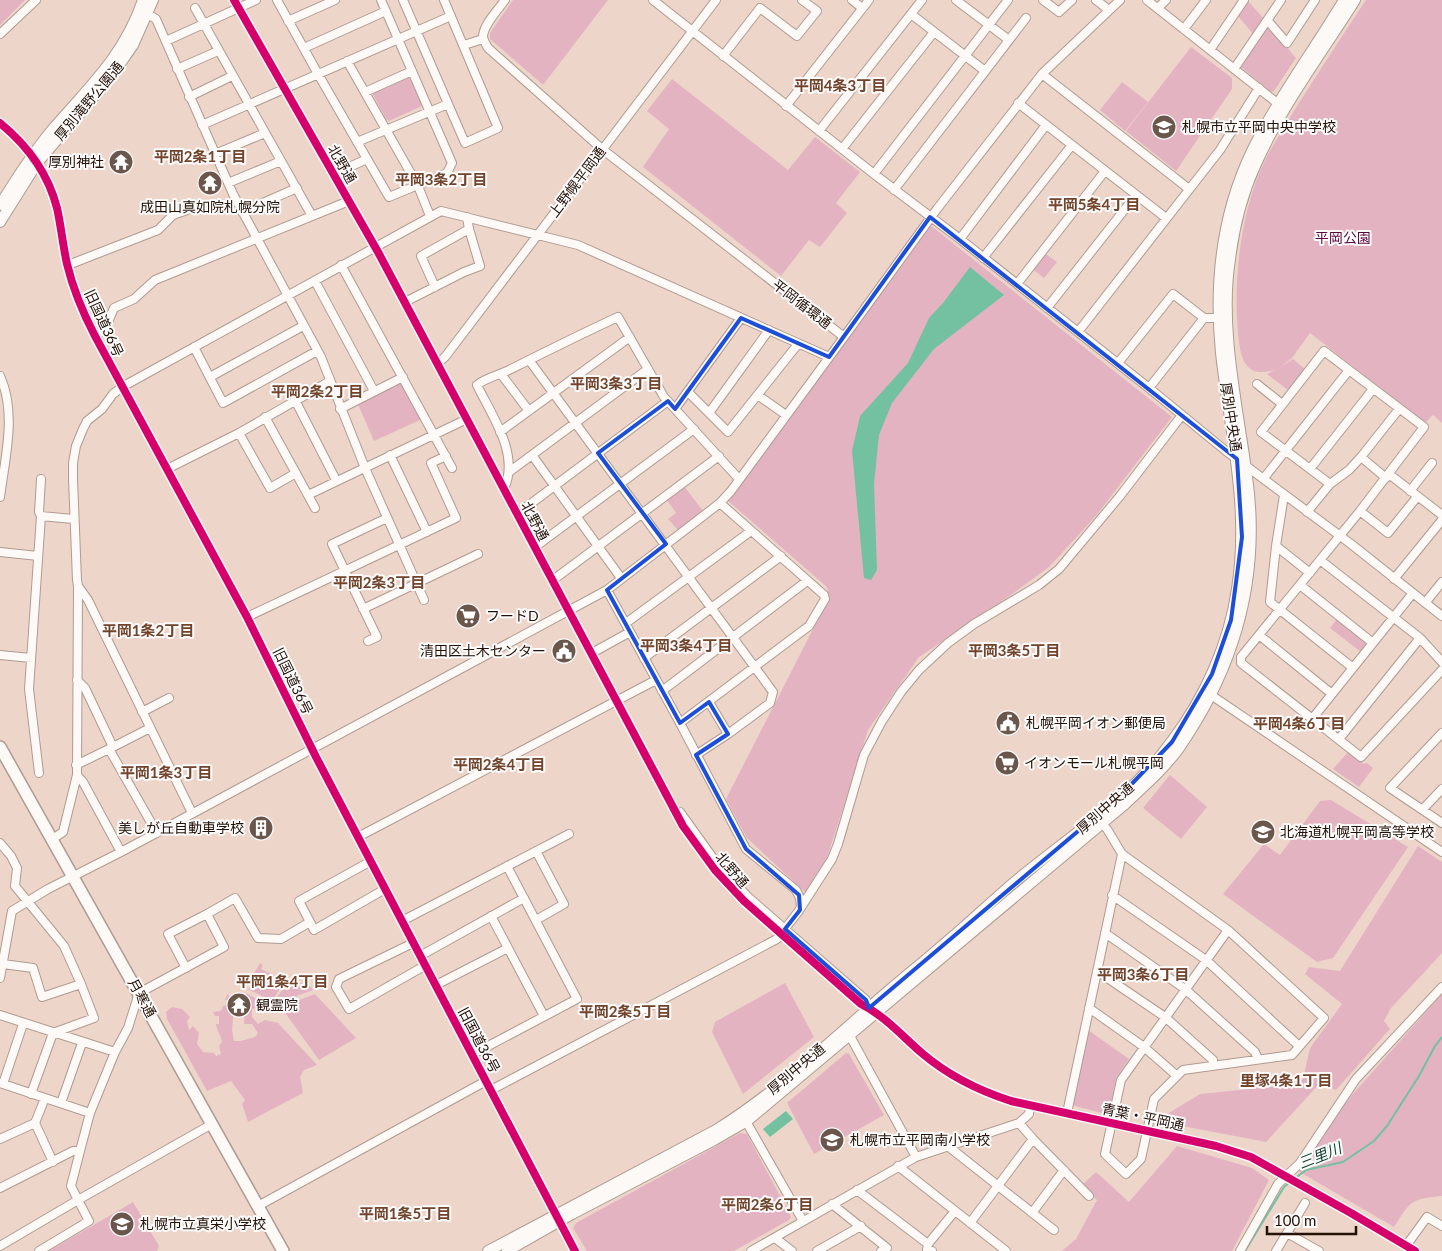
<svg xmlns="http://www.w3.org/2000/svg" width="1442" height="1251" viewBox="0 0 1442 1251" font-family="Lato,'Noto Sans JP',sans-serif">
<rect width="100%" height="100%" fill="#edd5c9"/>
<path fill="#e4b3c2" d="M0 0H25L0 25Z
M513 0H608L543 85 490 39V33Z
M1366 0H1442V423L1433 415 1426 422 1423 421 1310 333 1292 358 1279 368 1293 359 1305 369 1288 390 1267 374 1275 370C1250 377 1242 366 1239 342 1232 285 1240 212 1265 160 1278 136 1293 112 1308 89 1327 59 1346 30 1366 0Z
M1248 1 1264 19 1254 35 1238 16Z
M1267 26H1269L1296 58 1274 91 1271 92 1241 67Z
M1191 47 1232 78V89L1176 171 1126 131Z
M407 75 409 76 422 106 389 121 386 119 372 93V91Z
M672 79 788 170 815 137 860 172 836 203 847 213 820 247 809 240 781 276 643 167 669 129 647 111Z
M1122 82 1148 102 1125 131 1100 110Z
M930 225 1172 417 1095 517 1049 567 1008 597 919 657 868 730 827 858 805 892 747 838 726 799 829 598 827 587 727 500 733 494Z
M1044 253 1057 262 1044 278 1031 268Z
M397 382 402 383 422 419 374 441 357 402Z
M684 486 703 511 678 530 668 519 676 513 667 500Z
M1337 619 1367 642V645L1361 652 1330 628Z
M1348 752 1364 764 1367 763 1373 768 1359 787 1333 769Z
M1170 775 1207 807 1181 839 1143 808Z
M1331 800 1408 847 1333 958 1317 962 1223 894 1264 844 1280 855 1320 801Z
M1418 846 1442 862V953L1391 1008 1384 1021 1390 1029 1336 1090 1320 1083 1266 1142 1156 1121 1200 1094 1279 1086 1303 1079 1310 1048 1342 1004 1305 974 1309 967 1340 971Z
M260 963 263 965 261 969 277 977 276 980 279 982 278 985 281 987 272 1001 248 989 252 985 249 982Z
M301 983 311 987 313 990 278 1003 274 1001 283 989 286 990 288 987Z
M785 983 814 1037 743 1094 712 1032 715 1022Z
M246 993 259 1000 262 1007 252 1009V1017L258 1024 265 1020 278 1023 317 1065 304 1070 300 1077 303 1093 248 1122 242 1104 245 1100 231 1081 207 1091 167 1019 166 1012 172 1007 182 1009 190 1017 187 1021 189 1030 193 1026 199 1033 197 1044 203 1052 214 1053 216 1056 221 1054 219 1046 222 1042C221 1035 217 1031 216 1024H219V1016H215L213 1012 221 1011 223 1006 229 1004 228 1000H225L227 995 228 994 234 1007 232 1030 234 1041H241L255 1037 258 1033 252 1024H244Z
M315 994 356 1038 319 1060 281 1007Z
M1442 994V1196C1410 1199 1411 1201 1394 1227L1298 1171 1343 1105Z
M1088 1030 1129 1059 1116 1078 1110 1111 1106 1114 1075 1106 1073 1104Z
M846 1053 849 1054 884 1115 814 1154 787 1103Z
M740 1133 747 1134 791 1217 789 1220 734 1251H587L573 1228 576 1223Z
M1177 1146 1252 1168 1269 1180 1232 1251H1062L1076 1239 1097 1200 1082 1185 1096 1172 1129 1202Z
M133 1202 159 1246 157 1251H49Z"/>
<path fill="#73c1a1" d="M970 267 1004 295 934 349 892 403 879 435 874 484 877 570 871 580 864 578 852 451 860 416 908 363 929 318 943 303Z
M786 1111 793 1119 770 1137 763 1129Z"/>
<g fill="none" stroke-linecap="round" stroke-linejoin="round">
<path stroke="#73c1a1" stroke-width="2" d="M1294 1179 1306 1170 1343 1162 1374 1141 1387 1126 1419 1076 1435 1046 1442 1037
M1245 1251 1284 1187 1290 1182"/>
<defs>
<path id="minor" d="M234 0 378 252 683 826 715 870 744 901 861 1004C885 1016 903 1037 923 1054 949 1076 980 1091 1011 1101L1216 1146 1251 1157
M277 0 318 74 389 197 447 173 452 163 381 0
M403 0 465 143 498 128 444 0
M505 0C498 10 484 24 483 36 483 40 486 44 488 48L602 149 844 337 937 209 1042 74 1120 0
M653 0 874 174 960 239 1149 388 1226 451 1351 544 1442 616
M852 0 862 8
M956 0 1009 40
M1043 0 1059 12 1072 0
M1096 0 1109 10
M1147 0 1281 106
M195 8 312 216
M1158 8 1166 0
M144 12 156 19 233 194 321 357 365 468 424 600
M911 14 985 71
M288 21 335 0
M1268 21 1287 43 1315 0
M1184 29 1206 0
M0 34 36 0
M166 41 256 0
M464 45 483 39
M304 48 386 11
M1210 50 1244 0
M723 56 760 8 797 36 817 11 802 0
M347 61 418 186 430 216
M177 69 218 51
M1234 69 1281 0
M1042 74 1189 189
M365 92 412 71
M189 97 232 76
M1018 103 1166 218
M786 106 869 0
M0 123C27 145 48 173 57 208 61 226 63 246 67 264 73 289 83 313 95 336L247 617 316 757 575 1251
M202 125 451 16
M819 131 922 0
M357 142 448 104
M842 149 934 32
M215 154 265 133
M334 174 367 159
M874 174 1008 0
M228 183 281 161
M894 190 1026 18
M242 212 297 188
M960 239 1046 125
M983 258 1072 145
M68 265 158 230 173 215 201 205
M341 265 452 468
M315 281 374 391
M1017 284 1105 171
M435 287 421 256 469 229
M405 302 464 272 480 266 469 229 467 217
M1047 308 1136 195
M1078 332 1220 150 1259 88
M95 336 105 329 114 308 134 299 155 280 349 201
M194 347 223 403 317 351
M529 360 773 692 770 703 728 734 696 755
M438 363 445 357 716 0
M1118 363 1173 294 1204 318H1218
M501 374 529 411
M0 376C17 413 5 458 0 497
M210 377 303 326
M1257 384 1282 404
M1149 388 1204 318
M688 392 728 432 798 344
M759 396 786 415
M295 400 336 480
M340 409 403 377
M675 409 741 318
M709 413 769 330
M265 417 315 508
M500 432 630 337
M239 433 270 488 296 473
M390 455 427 532
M532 455 621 578
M1361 457 1386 478
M167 469 239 433 330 381
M1310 469 1373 389
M509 472 648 369
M1389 474 1442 515
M1264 478 1349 370
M1330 484 1261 432 1324 351 1424 427 1360 511 1241 657V663L1361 757 1442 670
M504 489C520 454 492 416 477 385 485 378 499 375 509 370 545 352 581 334 618 317L664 397 739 479
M1410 491 1432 463
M308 495 467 419
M1284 495 1276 546 1270 602 1353 668
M1360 511 1388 533 1417 497
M1307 512 1330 484 1349 470 1361 457 1399 409
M517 514 668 401
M41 516 73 519
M1276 546 1310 573
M535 547 694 429
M0 552 38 556
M1320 560 1420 638 1442 662
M1394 579 1442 520
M553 580 719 456
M1300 585 1373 643
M607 590 680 723 746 849 796 890 800 898 801 907
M1425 603 1442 582
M363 609 478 554
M247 617 456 518 431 463 446 456
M626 623 751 531
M1259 635 1332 694
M368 641 377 637 332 544 387 518
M592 653 630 632
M0 655 31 658
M644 658 781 556
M662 691 807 581
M1211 695 1442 852
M709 702 728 734
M142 712 169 698
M1312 719 1413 593
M680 723 809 626 825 599 824 595 720 503
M1442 733 1390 788 1442 823
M1339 739 1420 638
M113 747 150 728
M109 749 157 833
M76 765 113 747 85 688 77 680
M39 773 29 689 41 516 39 512 41 479
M77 775 83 782 121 852
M1423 809 1442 789
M680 812 718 865 747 896 866 1000 869 1008
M192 813 88 600 78 586 77 580 73 479V463L76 446 83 429 87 421 102 409 113 394 122 387 441 211 578 245 829 357
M1101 823 1107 829 1122 854 1228 930 1324 1018 1292 1055 1183 1070 1154 1099 1141 1159 1126 1174 1105 1154 1121 1080 1228 930
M358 837 656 680
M51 840 63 832 77 775 78 586
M0 843 11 856 17 868 15 886 64 946 81 984 94 1018 53 1033 31 1094
M1112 895 1206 960 1299 1046
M491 916 508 948
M536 920 564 904 536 851
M402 921 569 834
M310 922 299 901 371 861
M1105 933 1185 989 1255 1052 1258 1059
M413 943 339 979 336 987 349 1009 426 965
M420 956 524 898
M3 964 33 968 42 997 81 984
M186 968 168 934 207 914
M1097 971 1165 1017 1213 1060V1066
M0 978 12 911 48 889 121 852 607 590 720 503 731 491 844 337
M436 985 508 948 544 1016
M1089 1008 1144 1047 1176 1075
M0 1015 115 1052
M850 1036 916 1157
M473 1054 577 999 507 866
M0 1083 90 1113
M3 1084 23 1024
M491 1090 777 939 798 912 832 859 838 844 864 755 882 721 901 692 919 670 948 643 974 624 1039 585 1059 569 1120 496 1182 415
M61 1103 82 1043
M1067 1113 1122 854
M744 1118 803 1221
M35 1123 53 1162
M1019 1123 1033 1139 1089 1196
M0 1139 35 1123 45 1098
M949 1147 1054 1230
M80 1151 90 1113 115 1052 128 1028 139 993 224 947 207 914 235 898 258 938 281 939 310 922 314 930 385 889
M898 1166 1006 1251
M0 1188 73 1151H80L71 1186 78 1200 0 1246
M857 1190 928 1244 927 1250 932 1251
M832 1204 887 1248 881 1251
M258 1206 486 1081
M1032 1213 1064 1170
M1351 1213 1415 1251
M970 1223 1033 1139
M1287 1233 1319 1251
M775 1238 792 1251
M928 1244 955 1211
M1406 1246 1427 1217 1442 1226
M39 1251 89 1221 78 1200 212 1124
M751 1251 916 1157 1019 1123 1029 1114 1030 1105
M817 1251 861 1226
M1240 1251 1278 1184 1300 1163 1356 1079 1442 987
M1276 1251 1305 1203"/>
<path id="major" d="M0 205C16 179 33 153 52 130 89 87 124 56 143 0
M0 222 37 163 108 80 124 58 133 45 153 0
M488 1251 716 1130C769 1097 822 1050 869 1008 893 986 919 966 943 945 966 926 988 905 1011 885 1065 839 1130 800 1172 741 1205 697 1229 644 1237 589 1250 507 1230 433 1221 353 1214 283 1222 212 1253 149 1279 97 1314 50 1344 0
M507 1251 572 1214 714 1140 747 1121 1124 805C1143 787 1164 769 1179 748 1235 667 1261 576 1247 477 1238 408 1219 328 1230 259 1234 227 1242 195 1255 166 1281 107 1321 54 1355 0"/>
<path id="highway" d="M0 747 283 1251"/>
</defs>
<use href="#minor" stroke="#af9b91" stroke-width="10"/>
<use href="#major" stroke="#af9b91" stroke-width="12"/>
<use href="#highway" stroke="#af9b91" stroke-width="14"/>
<use href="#minor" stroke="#fcf9f7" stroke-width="8"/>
<use href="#major" stroke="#fcf9f7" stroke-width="10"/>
<use href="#highway" stroke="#fcf9f7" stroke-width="11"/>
<defs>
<path id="minor-bridge" d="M1251 1157 1351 1213"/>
</defs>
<use href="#minor-bridge" stroke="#af9b91" stroke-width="10" stroke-linecap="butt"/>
<use href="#minor-bridge" stroke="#fcf9f7" stroke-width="8"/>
<defs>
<path id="cycleway" d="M234 0 378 252 683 826 715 870 744 901 861 1004C885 1016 903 1037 923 1054 949 1076 980 1091 1011 1101L1216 1146 1251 1157 1351 1213 1415 1251
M0 123C27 145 48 173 57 208 61 226 63 246 67 264 73 289 83 313 95 336L247 617 316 757 575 1251"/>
</defs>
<use href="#cycleway" stroke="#fbfbfb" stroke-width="11"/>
<use href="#cycleway" stroke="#d6006c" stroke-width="8"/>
</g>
<path fill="none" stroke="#1d4ed8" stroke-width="4" stroke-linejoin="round" d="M930 217 1237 459 1242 537 1231 620 1212 674 1172 742 1122 794 869 1008 866 1000 785 929 800 910 799 895 746 849 696 755 728 734 709 702 680 723 607 590 666 544 598 453 668 401 675 409 741 318 829 357Z"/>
<defs>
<symbol id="school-disc" viewBox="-11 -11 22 22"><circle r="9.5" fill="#6a564b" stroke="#fbfbfb"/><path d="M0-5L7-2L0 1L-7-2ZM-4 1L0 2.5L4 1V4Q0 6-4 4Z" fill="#fff"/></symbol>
<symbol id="temple-disc" viewBox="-11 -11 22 22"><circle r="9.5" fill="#6a564b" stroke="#fbfbfb"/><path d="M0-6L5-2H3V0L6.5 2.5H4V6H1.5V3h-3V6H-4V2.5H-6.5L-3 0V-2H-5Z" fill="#fff"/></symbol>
<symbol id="supermarket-disc" viewBox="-11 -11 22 22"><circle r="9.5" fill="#6a564b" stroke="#fbfbfb"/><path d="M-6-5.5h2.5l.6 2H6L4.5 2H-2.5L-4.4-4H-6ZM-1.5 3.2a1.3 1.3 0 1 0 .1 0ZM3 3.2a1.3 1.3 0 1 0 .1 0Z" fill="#fff"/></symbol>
<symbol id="civic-disc" viewBox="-11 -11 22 22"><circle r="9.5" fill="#6a564b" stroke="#fbfbfb"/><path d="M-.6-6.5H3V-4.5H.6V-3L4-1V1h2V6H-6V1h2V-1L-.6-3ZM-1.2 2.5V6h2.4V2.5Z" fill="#fff"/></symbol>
<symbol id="building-disc" viewBox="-11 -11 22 22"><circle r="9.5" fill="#6a564b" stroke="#fbfbfb"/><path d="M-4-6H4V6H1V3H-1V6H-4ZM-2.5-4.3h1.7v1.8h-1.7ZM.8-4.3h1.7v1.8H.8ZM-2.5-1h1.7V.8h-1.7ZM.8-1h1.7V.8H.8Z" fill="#fff"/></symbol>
</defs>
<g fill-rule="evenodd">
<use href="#school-disc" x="1150" y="113" width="28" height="28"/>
<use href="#temple-disc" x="107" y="148" width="28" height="28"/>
<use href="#temple-disc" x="196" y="169" width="28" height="28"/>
<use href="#supermarket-disc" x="454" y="602" width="28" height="28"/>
<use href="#civic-disc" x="550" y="637" width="28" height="28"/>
<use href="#civic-disc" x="994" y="709" width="28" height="28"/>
<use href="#supermarket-disc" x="993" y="749" width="28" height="28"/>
<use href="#building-disc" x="247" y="814" width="28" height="28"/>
<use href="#school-disc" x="1249" y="818" width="28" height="28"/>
<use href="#temple-disc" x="225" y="991" width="28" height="28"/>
<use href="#school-disc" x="818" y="1126" width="28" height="28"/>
<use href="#school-disc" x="108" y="1210" width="28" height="28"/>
</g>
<g text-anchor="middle" stroke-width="4" stroke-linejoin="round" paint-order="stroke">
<g font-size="14" fill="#241107" stroke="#fbfbfb">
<text transform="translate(89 101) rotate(-50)" y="5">厚別滝野公園通</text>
<text transform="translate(342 164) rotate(60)" y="5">北野通</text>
<text transform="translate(577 182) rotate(-53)" y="5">上野幌平岡通</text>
<text transform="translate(802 304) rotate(38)" y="5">平岡循環通</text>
<text transform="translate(104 323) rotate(65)" y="5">旧国道36号</text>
<text transform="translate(1231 417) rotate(81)" y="5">厚別中央通</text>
<text transform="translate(535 521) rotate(62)" y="5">北野通</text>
<text transform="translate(293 681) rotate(64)" y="5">旧国道36号</text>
<text transform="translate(1105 808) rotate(-41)" y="5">厚別中央通</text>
<text transform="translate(732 870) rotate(49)" y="5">北野通</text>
<text transform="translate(142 998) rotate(61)" y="5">月寒通</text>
<text transform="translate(479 1040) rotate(62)" y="5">旧国道36号</text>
<text transform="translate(796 1069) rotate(-40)" y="5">厚別中央通</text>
<text transform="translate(1143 1117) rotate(12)" y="5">青葉・平岡通</text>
</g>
<g font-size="14" fill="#241107" stroke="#fbfbfb" text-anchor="start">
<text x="1182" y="132">札幌市立平岡中央中学校</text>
<text x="104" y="167" text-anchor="end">厚別神社</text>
<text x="210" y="212" text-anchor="middle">成田山真如院札幌分院</text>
<text x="486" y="621">フードD</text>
<text x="546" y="656" text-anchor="end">清田区土木センター</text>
<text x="1026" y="728">札幌平岡イオン郵便局</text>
<text x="1024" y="768">イオンモール札幌平岡</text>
<text x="244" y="833" text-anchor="end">美しが丘自動車学校</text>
<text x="1280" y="837">北海道札幌平岡高等学校</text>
<text x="256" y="1010">観霊院</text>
<text x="850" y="1145">札幌市立平岡南小学校</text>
<text x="140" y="1229">札幌市立真栄小学校</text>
</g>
<g font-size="14" fill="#5a093e" stroke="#fbfbfb">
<text x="1343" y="243">平岡公園</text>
</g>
<g font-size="15" font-weight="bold" fill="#72442c" stroke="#fbfbfb">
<text x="840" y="91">平岡4条3丁目</text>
<text x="200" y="162">平岡2条1丁目</text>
<text x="441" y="185">平岡3条2丁目</text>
<text x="1094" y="210">平岡5条4丁目</text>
<text x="616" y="389">平岡3条3丁目</text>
<text x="317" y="397">平岡2条2丁目</text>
<text x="379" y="588">平岡2条3丁目</text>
<text x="148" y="636">平岡1条2丁目</text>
<text x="686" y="651">平岡3条4丁目</text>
<text x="1014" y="656">平岡3条5丁目</text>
<text x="1299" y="729">平岡4条6丁目</text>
<text x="499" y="770">平岡2条4丁目</text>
<text x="166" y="778">平岡1条3丁目</text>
<text x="1143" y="980">平岡3条6丁目</text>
<text x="282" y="987">平岡1条4丁目</text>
<text x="625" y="1017">平岡2条5丁目</text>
<text x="1286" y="1086">里塚4条1丁目</text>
<text x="767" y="1210">平岡2条6丁目</text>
<text x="405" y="1219">平岡1条5丁目</text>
</g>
<g font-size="15" font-style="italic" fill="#124534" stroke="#fbfbfb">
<text transform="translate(1320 1156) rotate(-22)" y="5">三里川</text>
</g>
</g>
<path d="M1267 1226v8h89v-8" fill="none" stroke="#241107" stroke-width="2.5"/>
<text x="1274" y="1226" font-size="15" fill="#241107" stroke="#fbfbfb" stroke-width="4" paint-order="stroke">100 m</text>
</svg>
